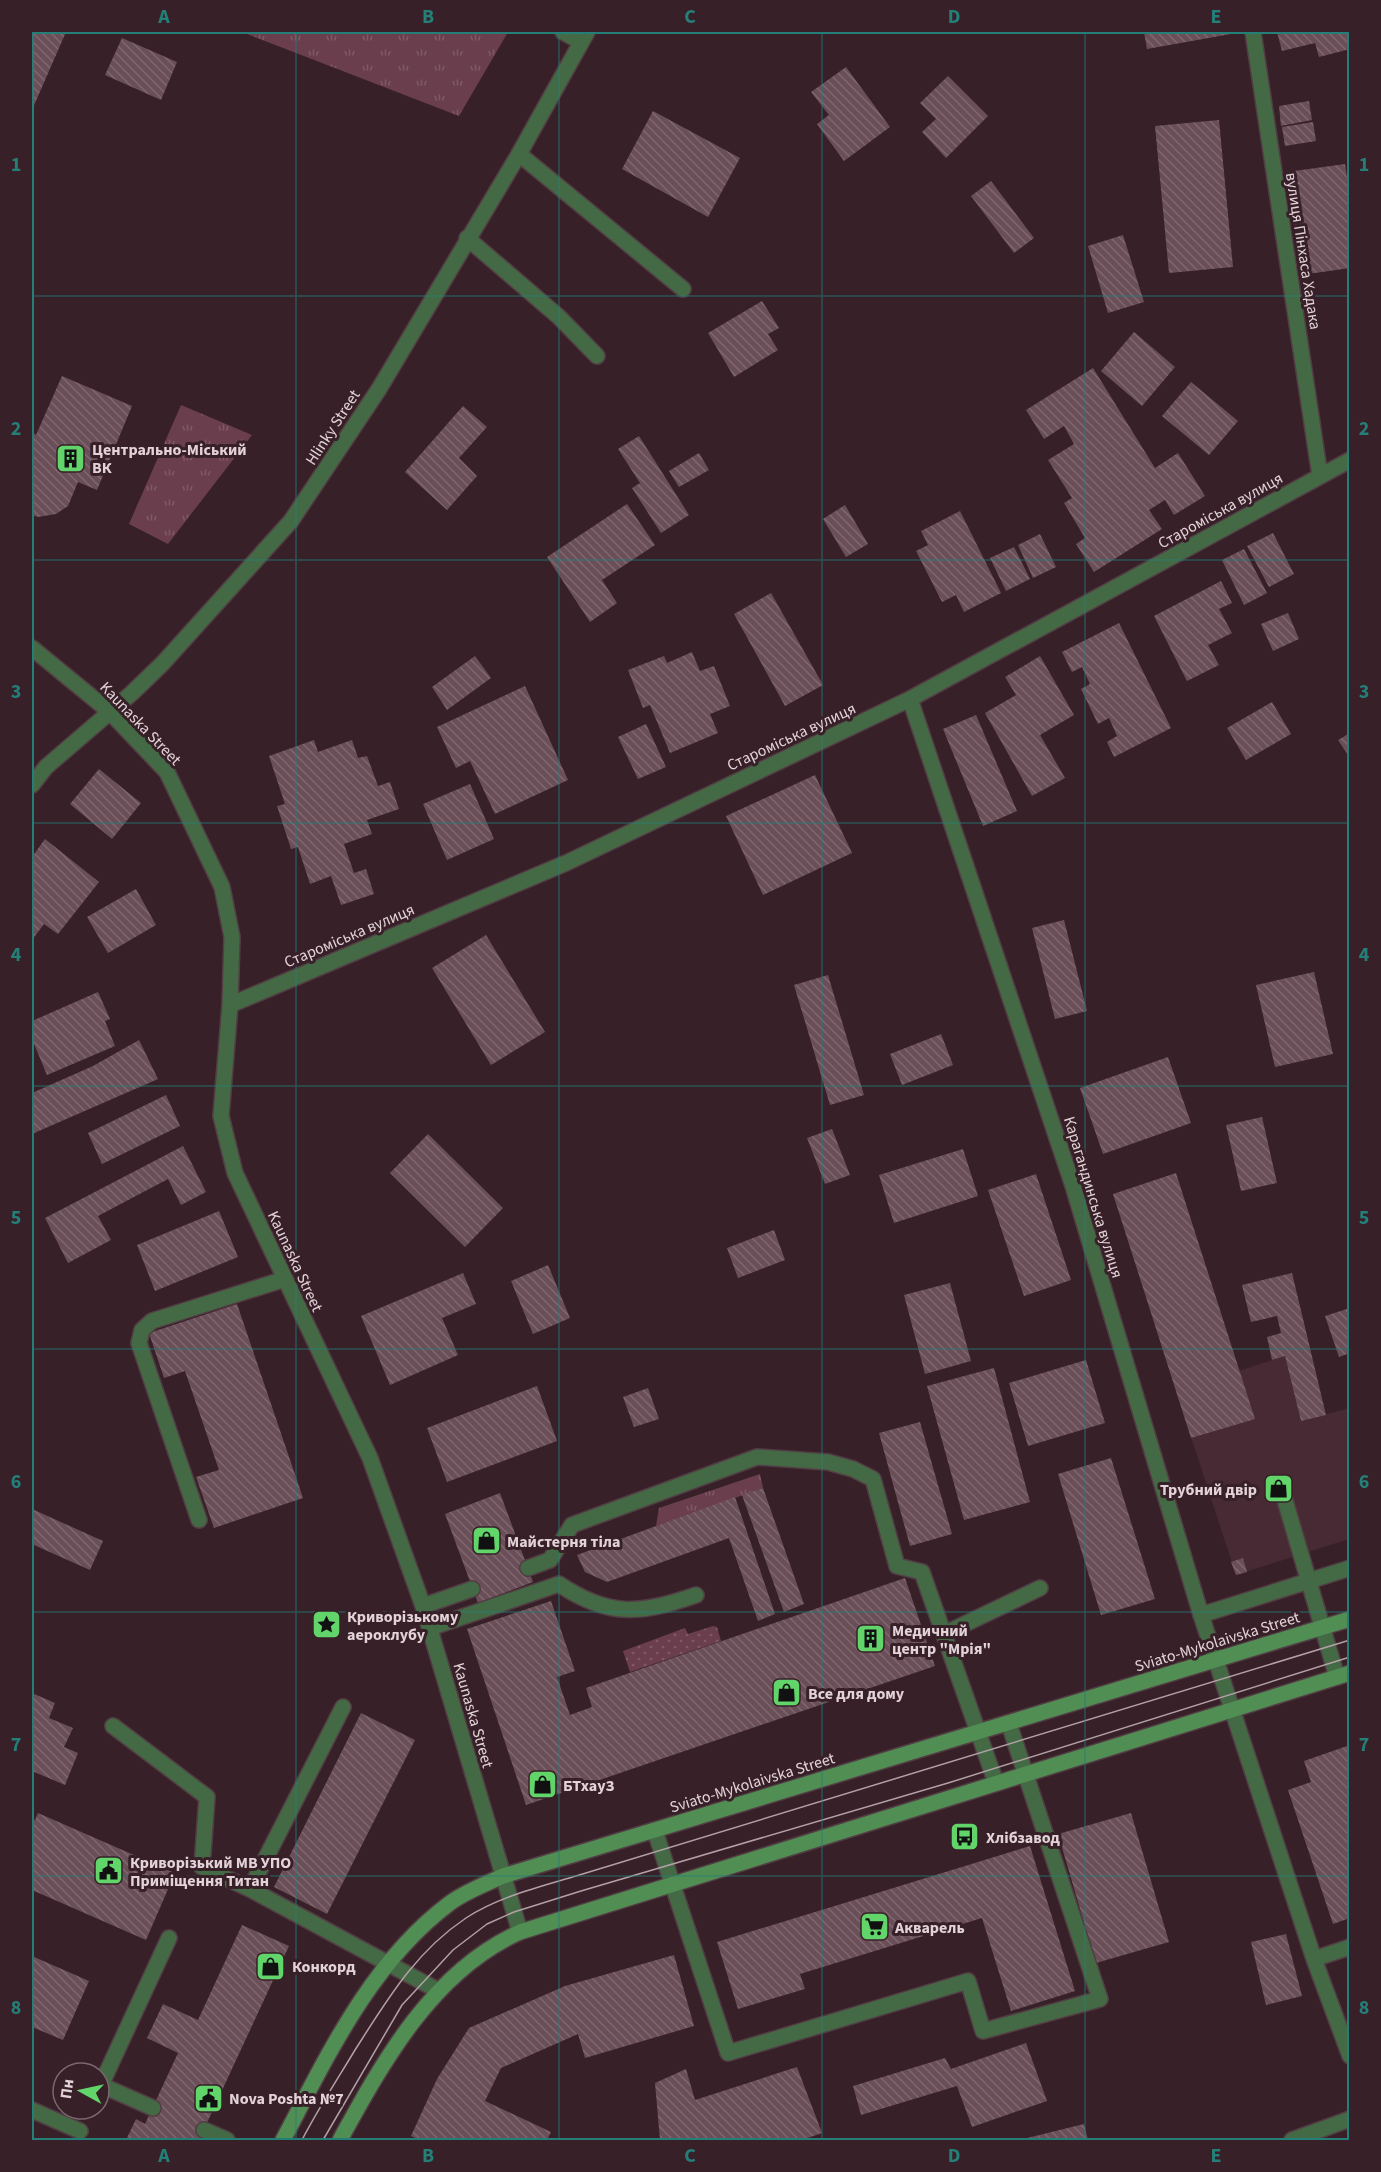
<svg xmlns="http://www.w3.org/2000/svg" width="1381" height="2172" viewBox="0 0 1381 2172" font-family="'Source Sans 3',sans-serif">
<defs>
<pattern id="grass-tufts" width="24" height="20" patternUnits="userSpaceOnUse" patternTransform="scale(1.5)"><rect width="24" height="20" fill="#6a3e4d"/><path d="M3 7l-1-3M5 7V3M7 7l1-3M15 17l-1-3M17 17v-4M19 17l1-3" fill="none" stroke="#7f5966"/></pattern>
<pattern id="garden-dots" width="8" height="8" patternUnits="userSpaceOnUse" patternTransform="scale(1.5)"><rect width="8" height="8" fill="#6a3e4d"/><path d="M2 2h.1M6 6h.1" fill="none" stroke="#7f5966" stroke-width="1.8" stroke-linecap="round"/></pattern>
<pattern id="building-back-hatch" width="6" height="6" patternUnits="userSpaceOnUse" patternTransform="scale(1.5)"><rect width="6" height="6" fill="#6a4f58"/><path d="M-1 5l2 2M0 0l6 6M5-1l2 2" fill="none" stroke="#7f676f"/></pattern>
</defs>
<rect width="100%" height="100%" fill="#372028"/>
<path fill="#472a34" d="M1285 1356 1301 1421 1349 1408V1539L1236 1575 1176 1391Z"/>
<path fill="url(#grass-tufts)" d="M242 32H508L459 116Z
M181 405 252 435 168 544 129 524Z
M760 1474 763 1488 656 1526 659 1508Z"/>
<path fill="url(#garden-dots)" d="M713 1626 717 1627 721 1641 630 1672 623 1651 685 1628 688 1634Z"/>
<path fill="url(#building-back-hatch)" d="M32 32H66L32 110Z
M1144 32H1230L1231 34 1147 49Z
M1277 32H1349L1350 49 1319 57 1315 43 1282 51Z
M122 38 177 62 161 100 105 75Z
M846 67 890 127 844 161 817 124 829 115 811 92Z
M948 76 988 116 946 158 922 132 936 119 920 103Z
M1309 101 1312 120 1281 126 1279 106Z
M653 111 740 158 708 217 622 169Z
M1219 120 1233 267 1169 273 1155 126Z
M1313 122 1316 141 1285 146 1282 127Z
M1345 164 1350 198V268L1301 275 1287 172Z
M991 181 1034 238 1014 253 971 196Z
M1123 235 1144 302 1108 313 1088 246Z
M762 301 779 328 768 334 778 350 734 377 708 333Z
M1134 332 1175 367 1142 406 1101 371Z
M1093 368 1155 468 1178 453 1205 496 1174 515 1165 500 1149 510 1162 529 1094 572 1076 544 1085 538 1064 503 1072 498 1048 460 1074 444 1064 426 1044 439 1026 410Z
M62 376 132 406 97 490 78 482 68 506 56 514 38 517 32 515V432L36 435Z
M1191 382 1238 421 1209 455 1162 416Z
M463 406 487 427 459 458 477 476 447 510 405 472Z
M639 436 689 515 661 533 632 488 640 483 618 449Z
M699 453 709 470 679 487 669 471Z
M627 504 655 545 602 580 617 603 590 622 547 557Z
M845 505 868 544 846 557 823 519Z
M960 511 1001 593 964 612 956 595 942 602 916 551 928 545 921 531Z
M1273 533 1294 574 1269 587 1247 546Z
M1040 534 1056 567 1033 578 1018 545Z
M1014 547 1030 579 1006 591 990 558Z
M1244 549 1267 593 1244 605 1222 560Z
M1221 581 1232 603 1219 609 1232 633 1208 645 1219 665 1187 681 1154 616Z
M771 593 823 685 785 706 734 614Z
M1288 613 1299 639 1273 651 1261 624Z
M1119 623 1171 728 1114 757 1107 742 1117 736 1109 718 1098 724 1081 689 1090 684 1082 667 1072 672 1062 652Z
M692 652 700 671 714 666 730 706 710 714 718 733 670 753 650 705 643 708 628 670 664 656 667 663Z
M475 656 491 678 447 710 432 687Z
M1040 656 1074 715 1040 735 1065 778 1032 796 985 713 1016 695 1005 677Z
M525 686 568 780 495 814 470 761 456 768 437 727Z
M1272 702 1291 734 1246 760 1227 728Z
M976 715 1017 811 983 826 943 729Z
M646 724 666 767 638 779 618 737Z
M1350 733V758L1338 740Z
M314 740 318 752 352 740 358 758 367 756 378 786 390 782 399 809 367 820 372 834 344 844 354 873 366 869 374 894 341 905 331 876 310 884 298 847 291 849 277 806 285 804 269 756Z
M99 769 141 803 112 839 70 804Z
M815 775 852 853 763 895 726 816Z
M470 784 494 839 447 860 423 804Z
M45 839 99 882 58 934 44 924 32 940V857Z
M136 889 156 925 108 953 87 917Z
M1064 920 1087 1011 1055 1019 1032 928Z
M486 935 545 1032 491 1065 432 968Z
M1314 972 1333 1054 1275 1067 1256 985Z
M828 975 864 1095 830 1105 794 985Z
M98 992 110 1019 105 1021 115 1046 47 1075 32 1039V1021Z
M941 1034 953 1065 902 1085 890 1054Z
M139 1040 158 1079 32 1134V1093L93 1066Z
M1168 1057 1191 1123 1103 1154 1080 1088Z
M166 1095 180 1126 102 1164 88 1133Z
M1262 1117 1277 1183 1241 1191 1226 1125Z
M832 1129 850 1175 825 1184 807 1138Z
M428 1134 503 1208 465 1247 390 1173Z
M183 1146 206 1192 181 1205 168 1179 98 1216 111 1240 68 1263 45 1218Z
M963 1149 978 1196 894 1223 879 1175Z
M1176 1173 1255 1419 1191 1438 1113 1194Z
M1036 1174 1071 1280 1024 1296 988 1190Z
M219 1211 238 1257 155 1291 137 1245Z
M774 1230 785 1260 738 1278 727 1248Z
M548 1265 570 1318 533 1334 511 1281Z
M463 1273 476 1304 442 1318 458 1355 390 1385 361 1316Z
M1292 1273 1326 1415 1301 1421 1285 1356 1272 1360 1267 1337 1281 1333 1277 1316 1251 1322 1242 1285Z
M950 1283 971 1361 925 1374 904 1295Z
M237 1304 303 1498 214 1528 196 1477 219 1470 185 1371 164 1378 149 1333Z
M1350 1308V1353L1339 1357 1325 1316Z
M1086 1360 1105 1423 1028 1446 1009 1383Z
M994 1368 1030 1502 964 1520 927 1386Z
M537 1386 557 1441 447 1482 427 1428Z
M648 1388 659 1419 634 1427 623 1397Z
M920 1422 952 1534 910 1546 879 1433Z
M1111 1458 1155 1599 1101 1615 1058 1474Z
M763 1488 804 1604 784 1612 742 1495Z
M500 1493 533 1582 478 1603 445 1514Z
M735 1497 775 1614 758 1621 729 1538 607 1582 585 1572 577 1555Z
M32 1509 103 1541 90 1570 34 1545 32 1550Z
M1243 1558 1247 1572 1236 1575 1231 1562Z
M905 1578 935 1666 526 1805 467 1629 551 1601 575 1671 557 1677 570 1715 592 1707 586 1688Z
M32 1693 55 1703 49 1718 73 1728 64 1747 78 1753 65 1785 32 1771Z
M361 1713 415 1740 327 1914 274 1887Z
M1350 1745V1918L1333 1924 1288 1790 1311 1782 1304 1761Z
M38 1813 175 1873 146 1940 32 1890V1819L35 1820Z
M1131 1813 1169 1942 1096 1963 1058 1834Z
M1030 1846 1075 1991 1011 2011 982 1918 800 1974 805 1989 738 2009 717 1942Z
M242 1925 289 1946 199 2140H126L136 2119 145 2124 178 2053 147 2038 163 2004 198 2020Z
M1286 1934 1302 1996 1266 2005 1251 1942Z
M674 1955 694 2026 585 2058 578 2034 501 2068 485 2101 551 2132 547 2140H419L411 2136 437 2079 469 2028 565 1986Z
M32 1956 89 1981 63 2040 32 2027Z
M1026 2043 1047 2101 972 2127 957 2086 861 2115 853 2086 945 2058 951 2069Z
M797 2067 822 2133 802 2140H660L655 2083 686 2069 695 2100Z
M1084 2124 1088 2140H1019Z"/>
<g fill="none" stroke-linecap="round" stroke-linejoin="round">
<defs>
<path id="service" d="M563 32 581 42
M519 154 683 289
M467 238 559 317 597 356
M1284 1497 1337 1677
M199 1520 139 1343 142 1330 152 1321 285 1279
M528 1568 550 1560 572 1525 757 1457 828 1462 853 1469 873 1479 897 1566 922 1572 996 1783
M423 1606 472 1589
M1201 1615 1350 1568
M430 1628 559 1584C609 1618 642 1614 696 1595
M944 1634 1040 1588
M1232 1709 1314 1959 1350 1947
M113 1726 207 1797 202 1867 250 1889 439 1991
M655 1831 728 2053 968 1981 983 2031 1100 1999 1009 1724
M250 1889 343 1707
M1314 1959 1350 2056
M153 2108 101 2085 169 1938
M32 2110 80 2131
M204 2130 227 2140
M1292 2140 1350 2119"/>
<path id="minor" d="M1253 32 1320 476
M32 648 110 712 167 772 222 887 232 937 230 1005 221 1116 235 1173 370 1458 423 1606 520 1932
M910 699 1073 1186 1201 1615 1232 1709
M32 785 46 767 132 693 163 663 291 521 379 389 519 154 587 32
M230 1005 566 863 910 699 1350 460"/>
<path id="secondary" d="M283 2140C328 2055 371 1962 450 1903 466 1891 486 1884 503 1876L1350 1619
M340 2140C384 2060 433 1971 520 1932L1350 1673"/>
</defs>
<use href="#service" stroke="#533d44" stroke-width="18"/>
<use href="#minor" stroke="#533d44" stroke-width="18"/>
<use href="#secondary" stroke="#533d44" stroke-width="18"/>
<use href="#service" stroke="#446a45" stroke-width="15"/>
<use href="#minor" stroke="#446a45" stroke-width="15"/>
<use href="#secondary" stroke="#518e54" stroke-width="15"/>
<path stroke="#b2a0a6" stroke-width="1.5" d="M302 2140C318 2109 337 2080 355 2050 387 2000 415 1952 466 1918 498 1897 539 1887 576 1876L1350 1640
M323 2140 402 2005 453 1950 487 1924 514 1912 581 1891 948 1783 1350 1657"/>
</g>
<path fill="none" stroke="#247f79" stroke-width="1.5" stroke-opacity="0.55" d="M296 32V2140M559 32V2140M822 32V2140M1085 32V2140M32 296H1350M32 560H1350M32 823H1350M32 1086H1350M32 1349H1350M32 1612H1350M32 1876H1350"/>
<defs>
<symbol id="building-square" viewBox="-11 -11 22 22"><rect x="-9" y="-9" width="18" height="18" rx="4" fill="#61d46a" stroke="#372028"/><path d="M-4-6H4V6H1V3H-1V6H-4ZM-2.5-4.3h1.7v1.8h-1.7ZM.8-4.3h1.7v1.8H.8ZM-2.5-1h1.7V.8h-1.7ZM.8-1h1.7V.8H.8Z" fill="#111"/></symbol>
<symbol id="shop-square" viewBox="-11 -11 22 22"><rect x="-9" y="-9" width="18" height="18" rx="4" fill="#61d46a" stroke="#372028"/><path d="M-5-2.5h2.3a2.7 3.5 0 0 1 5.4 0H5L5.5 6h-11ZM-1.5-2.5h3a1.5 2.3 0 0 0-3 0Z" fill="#111"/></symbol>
<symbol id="sight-square" viewBox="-11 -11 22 22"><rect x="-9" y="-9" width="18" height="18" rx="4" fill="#61d46a" stroke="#372028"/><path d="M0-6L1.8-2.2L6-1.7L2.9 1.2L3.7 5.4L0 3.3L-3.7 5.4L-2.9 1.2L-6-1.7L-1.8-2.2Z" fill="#111"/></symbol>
<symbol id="bus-square" viewBox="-11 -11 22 22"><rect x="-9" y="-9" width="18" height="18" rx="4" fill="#61d46a" stroke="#372028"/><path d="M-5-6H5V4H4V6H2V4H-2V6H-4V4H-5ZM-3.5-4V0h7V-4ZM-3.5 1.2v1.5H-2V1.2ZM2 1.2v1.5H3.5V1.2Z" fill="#111"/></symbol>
<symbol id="civic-square" viewBox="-11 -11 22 22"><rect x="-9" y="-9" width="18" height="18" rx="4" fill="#61d46a" stroke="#372028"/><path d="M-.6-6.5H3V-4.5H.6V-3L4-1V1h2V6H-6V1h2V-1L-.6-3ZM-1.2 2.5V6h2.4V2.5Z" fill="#111"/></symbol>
<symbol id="supermarket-square" viewBox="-11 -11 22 22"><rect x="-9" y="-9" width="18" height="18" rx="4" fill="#61d46a" stroke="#372028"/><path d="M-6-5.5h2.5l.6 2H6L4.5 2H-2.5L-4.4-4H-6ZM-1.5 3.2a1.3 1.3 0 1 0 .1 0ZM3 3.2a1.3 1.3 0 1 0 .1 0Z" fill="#111"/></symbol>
</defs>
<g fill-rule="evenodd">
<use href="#building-square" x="54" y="442" width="33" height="33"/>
<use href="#shop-square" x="1262" y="1472" width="33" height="33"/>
<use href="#shop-square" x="470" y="1524" width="33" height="33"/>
<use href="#sight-square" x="310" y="1608" width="33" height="33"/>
<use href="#building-square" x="854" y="1622" width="33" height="33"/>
<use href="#shop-square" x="770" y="1676" width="33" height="33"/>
<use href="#shop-square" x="526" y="1768" width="33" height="33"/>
<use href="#bus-square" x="948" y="1820" width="33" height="33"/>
<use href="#civic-square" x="92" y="1854" width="33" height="33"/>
<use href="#supermarket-square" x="858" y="1910" width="33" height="33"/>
<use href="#shop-square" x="254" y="1950" width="33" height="33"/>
<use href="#civic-square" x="192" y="2082" width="33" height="33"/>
</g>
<g text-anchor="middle" stroke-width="6" stroke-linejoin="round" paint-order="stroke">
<g font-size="16" fill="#e3d3d8" stroke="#372028">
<text transform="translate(1304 251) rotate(81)" y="6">вулиця Пінхаса Хадака</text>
<text transform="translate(332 427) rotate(-57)" y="6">Hlinky Street</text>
<text transform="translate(1220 510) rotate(-29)" y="6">Староміська вулиця</text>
<text transform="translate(141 723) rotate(46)" y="6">Kaunaska Street</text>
<text transform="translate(791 736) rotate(-25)" y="6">Староміська вулиця</text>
<text transform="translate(349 935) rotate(-23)" y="6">Староміська вулиця</text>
<text transform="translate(1094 1197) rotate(73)" y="6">Карагандинська вулиця</text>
<text transform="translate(296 1261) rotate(65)" y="6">Kaunaska Street</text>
<text transform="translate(1217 1641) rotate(-17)" y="6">Sviato-Mykolaivska Street</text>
<text transform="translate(474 1715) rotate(74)" y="6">Kaunaska Street</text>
<text transform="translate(752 1782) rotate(-17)" y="6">Sviato-Mykolaivska Street</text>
</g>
<g font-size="16" font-weight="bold" fill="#e3d3d8" stroke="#372028" text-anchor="start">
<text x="92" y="455">Центрально-Міський<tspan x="92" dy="18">ВК</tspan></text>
<text x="1257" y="1495" text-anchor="end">Трубний двір</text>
<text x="507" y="1547">Майстерня тіла</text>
<text x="347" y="1622">Криворізькому<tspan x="347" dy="18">аероклубу</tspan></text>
<text x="892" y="1636">Медичний<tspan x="892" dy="18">центр "Мрія"</tspan></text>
<text x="808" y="1699">Все для дому</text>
<text x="563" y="1791">БТхауЗ</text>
<text x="986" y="1843">Хлібзавод</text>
<text x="130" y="1868">Криворізький МВ УПО<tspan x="130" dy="18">Приміщення Титан</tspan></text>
<text x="895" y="1933">Акварель</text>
<text x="292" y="1972">Конкорд</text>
<text x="229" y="2104">Nova Poshta №7</text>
</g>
</g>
<rect width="1381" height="2172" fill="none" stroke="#372028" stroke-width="66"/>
<g transform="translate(81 2091) rotate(278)"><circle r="28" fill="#372028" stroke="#7c686e" stroke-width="1.5"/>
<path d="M0-4.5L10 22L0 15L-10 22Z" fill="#61d46a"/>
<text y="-9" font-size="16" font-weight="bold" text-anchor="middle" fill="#e3d3d8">Пн</text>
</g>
<rect x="33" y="33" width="1315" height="2106" fill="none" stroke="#247f79" stroke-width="2"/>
<g font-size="20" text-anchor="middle" font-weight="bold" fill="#247f79">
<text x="164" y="23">A</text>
<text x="428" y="23">B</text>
<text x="690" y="23">C</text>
<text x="954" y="23">D</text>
<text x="1216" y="23">E</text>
<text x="16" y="171">1</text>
<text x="1364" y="171">1</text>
<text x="16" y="435">2</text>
<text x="1364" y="435">2</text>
<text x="16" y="698">3</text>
<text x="1364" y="698">3</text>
<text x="16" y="961">4</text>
<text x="1364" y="961">4</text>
<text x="16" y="1224">5</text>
<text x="1364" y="1224">5</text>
<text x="16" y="1488">6</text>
<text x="1364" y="1488">6</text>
<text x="16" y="1751">7</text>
<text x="1364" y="1751">7</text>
<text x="16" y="2014">8</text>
<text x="1364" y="2014">8</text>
<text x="164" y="2162">A</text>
<text x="428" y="2162">B</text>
<text x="690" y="2162">C</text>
<text x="954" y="2162">D</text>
<text x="1216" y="2162">E</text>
</g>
</svg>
